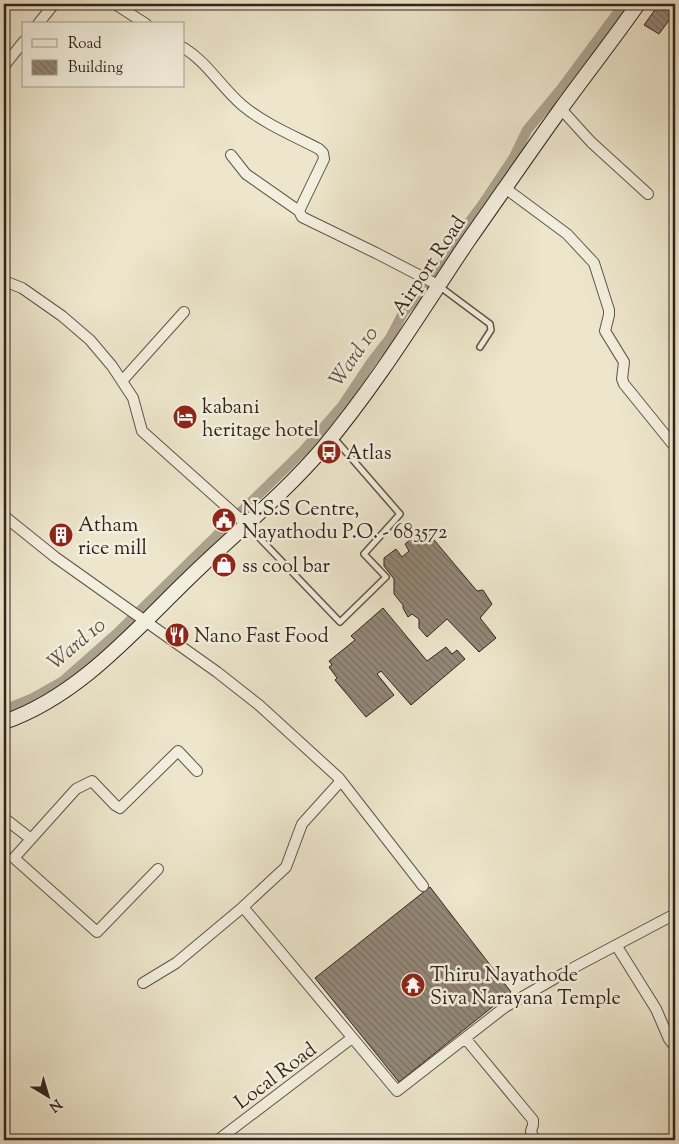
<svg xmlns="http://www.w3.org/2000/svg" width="679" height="1144" viewBox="0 0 679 1144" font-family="'Sorts Mill Goudy',serif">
<defs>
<pattern id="building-back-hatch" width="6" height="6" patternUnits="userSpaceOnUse" patternTransform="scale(1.25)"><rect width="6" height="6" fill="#938878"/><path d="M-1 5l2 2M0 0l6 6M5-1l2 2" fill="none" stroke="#796f62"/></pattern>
</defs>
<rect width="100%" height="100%" fill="#ede6cc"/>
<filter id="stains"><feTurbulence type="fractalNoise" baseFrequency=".004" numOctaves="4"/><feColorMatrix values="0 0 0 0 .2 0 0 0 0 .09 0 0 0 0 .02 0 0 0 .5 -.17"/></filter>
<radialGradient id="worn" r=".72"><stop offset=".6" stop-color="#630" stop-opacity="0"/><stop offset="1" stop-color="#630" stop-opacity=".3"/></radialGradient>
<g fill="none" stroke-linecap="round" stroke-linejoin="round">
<path stroke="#ada490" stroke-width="10" d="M4 710 31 699 63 681 115 635 303 451 342 406 372 361 390 338 403 313 420 294 467 225 482 205 514 157 527 130 561 89 624 4"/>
</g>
<path fill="url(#building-back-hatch)" stroke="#31231d" d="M659 4H675V12L659 34 644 25Z
M61 525 69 531 61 545 53 540Z
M424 528 477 591 483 590 492 604 480 618 496 638 479 652 447 619 427 637 419 628V619L412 614 408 617 403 608V605L394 594V579L384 566V558L396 549 402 557 409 551 405 544Z
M383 608 427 661 446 647 452 654 457 650 465 659 411 705 381 671 377 674 394 695 366 717 335 680 337 678 329 667 332 665 329 661 355 640 351 636Z
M430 887 511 992 399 1082 315 978Z"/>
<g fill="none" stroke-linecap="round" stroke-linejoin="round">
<defs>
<path id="lane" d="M439 286 490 324 491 330 480 347
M247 525 340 622 386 577 364 554 400 514 333 437"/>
<path id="street" d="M115 4 146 24
M38 24 54 4
M184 48C208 63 220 86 242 105 263 123 294 136 319 149L323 153 324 159 299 211 302 217 376 253 438 285
M4 66 24 41
M561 109 591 142 648 194
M231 155 246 174 299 211
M505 188 567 234 594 263 609 310V315L605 331 624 362 622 379 624 384 675 447
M4 281 22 288 62 316 90 340 112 366 133 398 142 431 247 525
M122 381 184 312
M4 516 55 557 217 672 259 705 339 778V783L302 824 286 867 243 907 397 1091 505 1007 573 968 675 914
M339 778 423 886
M4 818 31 839
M158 869 97 932 14 858 76 789 92 781 115 805 120 808 178 751 197 771
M616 945 656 1009 669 1039 675 1047
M143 983 176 963 243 907
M465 1038 533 1120V1125L531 1131 534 1140
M218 1140 352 1038"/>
<path id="secondary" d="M4 722C79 696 134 631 190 577 234 534 283 495 323 448 377 384 421 311 468 241 499 197 529 153 560 110 586 74 613 40 638 4"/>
</defs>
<use href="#lane" stroke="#605449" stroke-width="8"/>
<use href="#street" stroke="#605449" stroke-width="12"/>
<use href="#secondary" stroke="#31231d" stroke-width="16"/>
<use href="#lane" stroke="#f3efde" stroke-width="5"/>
<use href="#street" stroke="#f3efde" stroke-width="10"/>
<use href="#secondary" stroke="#f3efde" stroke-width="14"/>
</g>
<defs>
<symbol id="hotel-disc" viewBox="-11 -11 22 22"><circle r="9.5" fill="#8f2418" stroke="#f3efde"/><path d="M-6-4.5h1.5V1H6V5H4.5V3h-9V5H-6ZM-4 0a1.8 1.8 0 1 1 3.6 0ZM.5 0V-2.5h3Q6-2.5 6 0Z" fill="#fff"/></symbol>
<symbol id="bus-disc" viewBox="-11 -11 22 22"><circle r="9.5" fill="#8f2418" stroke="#f3efde"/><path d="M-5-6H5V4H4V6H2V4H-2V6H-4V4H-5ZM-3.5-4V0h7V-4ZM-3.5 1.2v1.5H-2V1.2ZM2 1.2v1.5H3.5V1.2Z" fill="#fff"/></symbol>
<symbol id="civic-disc" viewBox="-11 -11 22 22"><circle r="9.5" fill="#8f2418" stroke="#f3efde"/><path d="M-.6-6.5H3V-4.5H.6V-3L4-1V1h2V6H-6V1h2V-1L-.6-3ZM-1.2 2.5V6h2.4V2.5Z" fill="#fff"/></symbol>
<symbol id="building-disc" viewBox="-11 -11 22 22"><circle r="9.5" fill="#8f2418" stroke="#f3efde"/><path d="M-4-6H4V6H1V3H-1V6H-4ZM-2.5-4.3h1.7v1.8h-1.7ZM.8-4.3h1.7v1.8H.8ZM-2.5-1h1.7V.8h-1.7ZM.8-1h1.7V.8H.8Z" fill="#fff"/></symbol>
<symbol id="shop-disc" viewBox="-11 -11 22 22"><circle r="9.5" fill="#8f2418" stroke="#f3efde"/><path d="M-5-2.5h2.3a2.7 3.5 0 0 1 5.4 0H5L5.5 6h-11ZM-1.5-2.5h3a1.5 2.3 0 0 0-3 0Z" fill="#fff"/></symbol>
<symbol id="restaurant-disc" viewBox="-11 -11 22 22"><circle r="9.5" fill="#8f2418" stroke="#f3efde"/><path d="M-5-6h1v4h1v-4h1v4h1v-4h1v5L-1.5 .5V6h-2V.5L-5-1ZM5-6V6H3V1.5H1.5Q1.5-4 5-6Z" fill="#fff"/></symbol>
<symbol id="temple-disc" viewBox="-11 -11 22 22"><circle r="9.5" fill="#8f2418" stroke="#f3efde"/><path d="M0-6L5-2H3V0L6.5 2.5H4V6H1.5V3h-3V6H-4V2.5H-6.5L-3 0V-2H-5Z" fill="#fff"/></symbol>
</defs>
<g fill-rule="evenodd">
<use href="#hotel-disc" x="171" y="403" width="28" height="28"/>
<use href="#bus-disc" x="315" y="438" width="28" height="28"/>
<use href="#civic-disc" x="210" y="506" width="28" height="28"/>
<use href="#building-disc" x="47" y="521" width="28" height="28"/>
<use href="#shop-disc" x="210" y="551" width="28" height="28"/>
<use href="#restaurant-disc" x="163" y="621" width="28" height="28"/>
<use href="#temple-disc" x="399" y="971" width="28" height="28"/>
</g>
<g text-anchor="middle" stroke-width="5" stroke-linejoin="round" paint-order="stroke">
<g font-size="20" fill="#31231d" stroke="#f3efde">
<text transform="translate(428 265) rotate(-56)" y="7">Airport Road</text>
<text transform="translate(275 1075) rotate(-37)" y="7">Local Road</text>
</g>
<g font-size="20" fill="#31231d" stroke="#f3efde" text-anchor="start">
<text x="202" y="413">kabani<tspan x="202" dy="23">heritage hotel</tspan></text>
<text x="346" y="459">Atlas</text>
<text x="242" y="515">N.S.S Centre,<tspan x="242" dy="23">Nayathodu P.O. - 683572</tspan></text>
<text x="78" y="531">Atham<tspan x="78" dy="23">rice mill</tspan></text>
<text x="242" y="572">ss cool bar</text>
<text x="194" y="642">Nano Fast Food</text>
<text x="430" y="981">Thiru Nayathode<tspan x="430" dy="23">Siva Narayana Temple</tspan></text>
</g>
<g font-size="21" font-style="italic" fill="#5c5045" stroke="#f3efde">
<text transform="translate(353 356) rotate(-55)" y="7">Ward 10</text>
<text transform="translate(76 643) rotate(-40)" y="7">Ward 10</text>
</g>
</g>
<rect width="679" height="1144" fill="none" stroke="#ede6cc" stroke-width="20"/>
<rect x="5" y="5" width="669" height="1134" fill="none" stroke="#31231d" stroke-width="2.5"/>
<rect x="10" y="10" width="659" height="1124" fill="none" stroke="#31231d"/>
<rect x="22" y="22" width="162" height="65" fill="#f3efde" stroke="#a59d91"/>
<rect x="32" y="39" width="25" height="8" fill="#f3efde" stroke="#a59d91"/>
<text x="68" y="48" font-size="15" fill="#31231d">Road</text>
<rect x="32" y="60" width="25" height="15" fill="url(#building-back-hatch)" stroke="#a59d91"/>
<text x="68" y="72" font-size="15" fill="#31231d">Building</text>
<g transform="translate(48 1096) rotate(142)" stroke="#f3efde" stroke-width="4" paint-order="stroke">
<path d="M0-4L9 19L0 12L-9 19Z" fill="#31231d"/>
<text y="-8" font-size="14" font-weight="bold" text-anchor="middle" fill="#31231d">N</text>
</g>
<rect width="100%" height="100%" filter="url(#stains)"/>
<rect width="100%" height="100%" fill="url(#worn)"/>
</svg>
